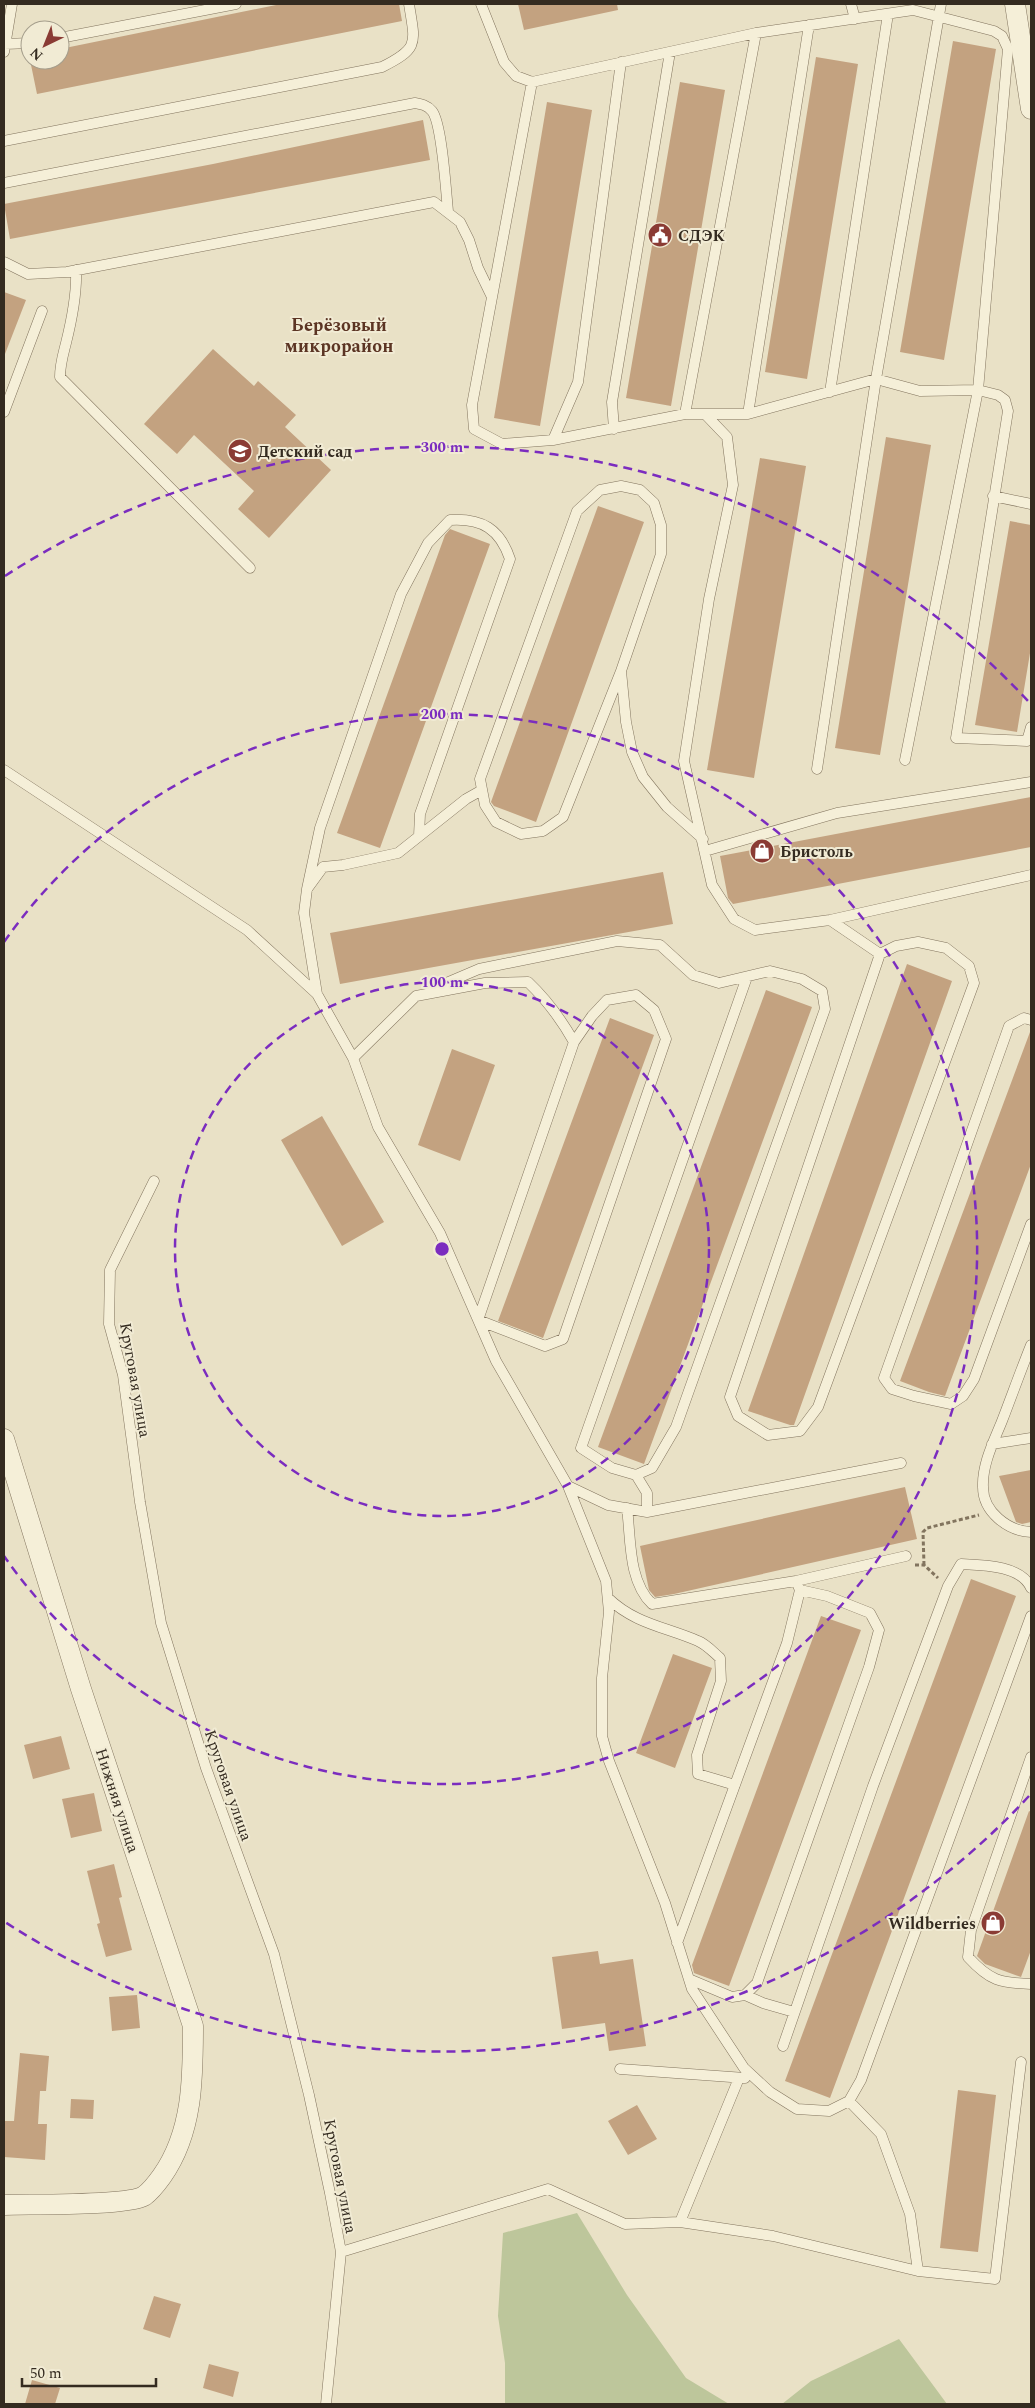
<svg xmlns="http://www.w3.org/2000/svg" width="1035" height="2408" viewBox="0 0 1035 2408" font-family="Spectral,serif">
<rect width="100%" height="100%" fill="#e9e1c6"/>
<path fill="#bdc69b" d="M577 2213 627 2295 686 2378 729 2404H505V2363L498 2316 503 2233Z
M899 2339 947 2404H782L811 2381Z"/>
<path fill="#c3a280" d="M281 4H399L402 21 37 94 30 60H60V49Z
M518 4H617L618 10 524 30Z
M953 41 996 49 944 360 900 352Z
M816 57 858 64 807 379 765 372Z
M680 82 725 90 671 406 626 398Z
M547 102 592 110 540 426 494 418Z
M423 120 430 160 10 239 4 204 213 164Z
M4 292 26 300 5 354 4 353Z
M213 349 254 386 258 381 296 415 285 427 331 470 269 538 238 509 254 491 194 435 177 454 144 424Z
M886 437 931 445 880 755 835 748Z
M760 458 806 466 754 778 707 770Z
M598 506 644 522 536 822 494 806 491 802Z
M1010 521 1031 525V647L1017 732 975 725Z
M450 529 490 544 380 848 337 833 445 535Z
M1031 797V847L733 904 728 898 720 856Z
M663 872 673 924 340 984 330 933Z
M907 964 952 981 794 1425H790L748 1411Z
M766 990 812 1007 644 1464 598 1447Z
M610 1018 654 1035 543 1338 498 1321Z
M1030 1032 1031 1164 945 1396 929 1392 900 1381Z
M452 1049 495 1065 460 1161 418 1145Z
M322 1116 384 1222 342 1246 281 1140Z
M1031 1470V1522L1022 1524 1016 1522 999 1476Z
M905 1487 917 1539 674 1594 655 1597 649 1590 640 1546Z
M971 1579 1016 1596 830 2098 785 2081Z
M821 1616 861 1630 729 1986 694 1973 692 1965Z
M673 1654 712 1668 675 1768 636 1753Z
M61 1736 70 1769 33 1779 24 1745Z
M94 1793 102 1831 71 1838 62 1799Z
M1029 1811 1031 1812V1950L1021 1977 985 1964 977 1956Z
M114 1864 122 1897 119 1898 132 1950 106 1957 97 1924 100 1923 87 1871Z
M598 1951 600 1964 633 1959 646 2046 609 2051 605 2023 562 2029 552 1957Z
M137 1995 140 2028 112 2031 109 1997Z
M20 2053 49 2056 46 2091H40L38 2124H47L45 2160 4 2157V2121H14Z
M958 2090 996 2095 978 2252 940 2248Z
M71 2099 94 2100 93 2119 70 2118Z
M637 2105 657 2139 628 2155 608 2121Z
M154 2296 181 2304 170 2338 143 2329Z
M209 2364 239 2372 233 2397 203 2388Z
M32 2380 60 2388 55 2404H25Z"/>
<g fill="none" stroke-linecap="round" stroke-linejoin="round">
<defs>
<path id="service" d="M481 4 504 62 516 76 532 82 756 33 913 10 994 31 1002 36 1008 49 978 390 905 760
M851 4 855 19
M60 38 236 4
M5 44 30 43
M4 52 12 4
M532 82 472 405 474 429 502 444 553 440 685 414H748L876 379 920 391 978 390 998 395 1005 400 1008 411 956 738 1027 741 1031 727
M4 141 382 67C420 48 415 43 409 4
M4 183 415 103C421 104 427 105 432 111 442 123 446 192 448 211
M4 262 28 274 67 272 434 202 460 222 469 240 478 268 492 297
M76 270C77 294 72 319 66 343 63 355 60 364 60 377L250 568
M830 392 888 14
M4 412 42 311
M685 414 756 33
M705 414 727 437 733 485 709 599 684 761 712 885 734 919 755 930 830 920 1031 875
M748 414 809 25
M614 429 612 402 670 52
M553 440 578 382 621 62
M993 496 1031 504
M621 671 563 817 543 831 521 834 496 822 485 805 480 779 577 511 600 490 621 486 640 490 654 503 661 525V554L621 671 626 722 632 752 643 777 667 807 703 839
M817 769 876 379 941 4
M4 770 247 930 317 994 353 1058 378 1127 440 1233 496 1361 568 1486 606 1581 609 1612 602 1678V1736L609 1761 665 1903 692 1989 744 2068 770 2092 797 2109 829 2111 849 2101 861 2080 1031 1616
M705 851 837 813 1031 782
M307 889 320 828 401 594 428 543 450 520C482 518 500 529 510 559L420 814 419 836
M830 920 880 954
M918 942 946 948 969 966 974 983 818 1407 800 1431 768 1435 738 1416 730 1397 880 954 896 946Z
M432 989 479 969 617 941 660 945 693 975 719 983 770 971 802 979 822 991 825 1009 676 1427 652 1468 636 1475
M317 994 304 913 307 889 323 867 343 865 398 853 466 799 482 790
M1031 1020 1024 1018 1009 1026 884 1378 892 1389 914 1396 951 1404 963 1396 974 1379 1031 1224
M353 1058 416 996 485 983 528 982C547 1000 561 1019 574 1042L478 1320 545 1346 563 1339 666 1039 654 1010 636 995 607 1000 592 1016 574 1042
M154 1181 110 1270 109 1324 123 1375 140 1502 161 1623 206 1768 274 1954 309 2095 330 2193 341 2252 326 2404
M1031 1345C1021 1370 1012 1395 1002 1421 994 1441 982 1464 983 1487 983 1512 1008 1531 1031 1532
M992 1444 1031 1438
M568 1486 608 1505 647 1512 901 1463
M627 1508C631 1539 628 1581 652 1604L796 1581 800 1590 787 1643 677 1943
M647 1512V1493L636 1475 612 1468 581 1448 747 977
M796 1581 906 1556
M608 1598C635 1624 666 1627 698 1641 706 1644 713 1652 720 1658L721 1681 697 1755 698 1774 735 1785
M1031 1757 971 1930 968 1957C990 1981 1000 1983 1031 1984
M689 1979 732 1997 745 1995 757 1983 869 1667 879 1630 870 1613 827 1596 800 1590
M745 1995 763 2003 794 2012
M783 2046 873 1786 948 1586 961 1564C982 1565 1021 1565 1031 1588
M620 2069 745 2078
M849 2101 881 2134 910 2214 918 2271 995 2279 1021 2062
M680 2222 739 2078
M341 2252 548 2189 625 2224 680 2222 773 2236 918 2271"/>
<path id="minor" d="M1015 4 1031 109
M4 1439 81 1689 193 2026C193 2078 193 2132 162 2176 157 2183 151 2191 144 2196 127 2206 29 2204 4 2205"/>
</defs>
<use href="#service" stroke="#82745e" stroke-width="11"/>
<use href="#minor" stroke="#82745e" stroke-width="21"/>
<path stroke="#82745e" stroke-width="3" stroke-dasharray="4 2.5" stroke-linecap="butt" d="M915 1565H924L938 1578
M924 1565 923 1532 927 1528 979 1515"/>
<use href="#service" stroke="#f5efd8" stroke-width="10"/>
<use href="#minor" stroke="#f5efd8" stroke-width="20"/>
</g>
<g fill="none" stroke="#7b2cbf" stroke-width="2.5" stroke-dasharray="9 6">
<circle cx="442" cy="1249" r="267"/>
<path d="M4 942A535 535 0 1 1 4 1556"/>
<path d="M1029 1796A802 802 0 0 1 5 1922M5 576A802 802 0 0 1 1029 702"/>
</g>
<defs>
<symbol id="civic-disc" viewBox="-11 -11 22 22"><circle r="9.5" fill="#8a3b34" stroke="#f1ebd4"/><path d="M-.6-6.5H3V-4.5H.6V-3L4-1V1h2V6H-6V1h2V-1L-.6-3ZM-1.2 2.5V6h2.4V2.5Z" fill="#fff"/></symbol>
<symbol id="school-disc" viewBox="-11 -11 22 22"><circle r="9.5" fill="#8a3b34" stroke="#f1ebd4"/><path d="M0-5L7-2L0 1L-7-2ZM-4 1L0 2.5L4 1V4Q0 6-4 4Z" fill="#fff"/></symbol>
<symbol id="shop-disc" viewBox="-11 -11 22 22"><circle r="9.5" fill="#8a3b34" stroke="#f1ebd4"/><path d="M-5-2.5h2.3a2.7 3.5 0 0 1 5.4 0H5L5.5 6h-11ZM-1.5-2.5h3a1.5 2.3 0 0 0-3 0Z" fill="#fff"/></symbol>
</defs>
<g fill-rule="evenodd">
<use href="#civic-disc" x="646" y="221" width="28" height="28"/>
<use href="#school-disc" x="226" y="437" width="28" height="28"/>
<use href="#shop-disc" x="748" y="837" width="28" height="28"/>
<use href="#shop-disc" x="979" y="1909" width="28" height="28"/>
</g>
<g text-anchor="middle" stroke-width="4" stroke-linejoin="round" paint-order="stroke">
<g font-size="16" font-weight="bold" fill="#342b20" stroke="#f1ebd4" text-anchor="start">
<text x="678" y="241">СДЭК</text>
<text x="258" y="457">Детский сад</text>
<text x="780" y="857">Бристоль</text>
<text x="976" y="1929" text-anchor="end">Wildberries</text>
</g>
<g font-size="16" fill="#342b20" stroke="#f1ebd4">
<text transform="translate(136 1380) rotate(80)" y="6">Круговая улица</text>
<text transform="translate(229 1785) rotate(71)" y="6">Круговая улица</text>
<text transform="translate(118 1800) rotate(72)" y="6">Нижняя улица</text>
<text transform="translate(341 2176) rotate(79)" y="6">Круговая улица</text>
</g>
<g font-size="18" font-weight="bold" fill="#5c3524" stroke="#f1ebd4">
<text x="339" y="331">Берёзовый<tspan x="339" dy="21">микрорайон</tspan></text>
</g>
</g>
<circle cx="442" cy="1249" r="8" fill="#7b2cbf" stroke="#f1ebd4" stroke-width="2.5"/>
<g font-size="15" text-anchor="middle" font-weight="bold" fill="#7b2cbf" stroke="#f1ebd4" stroke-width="4" stroke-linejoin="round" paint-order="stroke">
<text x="442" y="452">300 m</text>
<text x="442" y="719">200 m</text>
<text x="442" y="987">100 m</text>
</g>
<rect width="1035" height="2408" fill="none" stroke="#342b20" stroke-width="10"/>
<g transform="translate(45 45) rotate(223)"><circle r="24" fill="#f1ebd4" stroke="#a59e8c"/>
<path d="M0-4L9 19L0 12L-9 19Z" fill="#8a3b34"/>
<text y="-8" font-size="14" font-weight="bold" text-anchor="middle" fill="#342b20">N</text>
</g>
<path d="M22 2378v8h134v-8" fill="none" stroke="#342b20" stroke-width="2.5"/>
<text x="30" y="2378" font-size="15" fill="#342b20" stroke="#f1ebd4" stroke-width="4" paint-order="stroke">50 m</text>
</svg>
